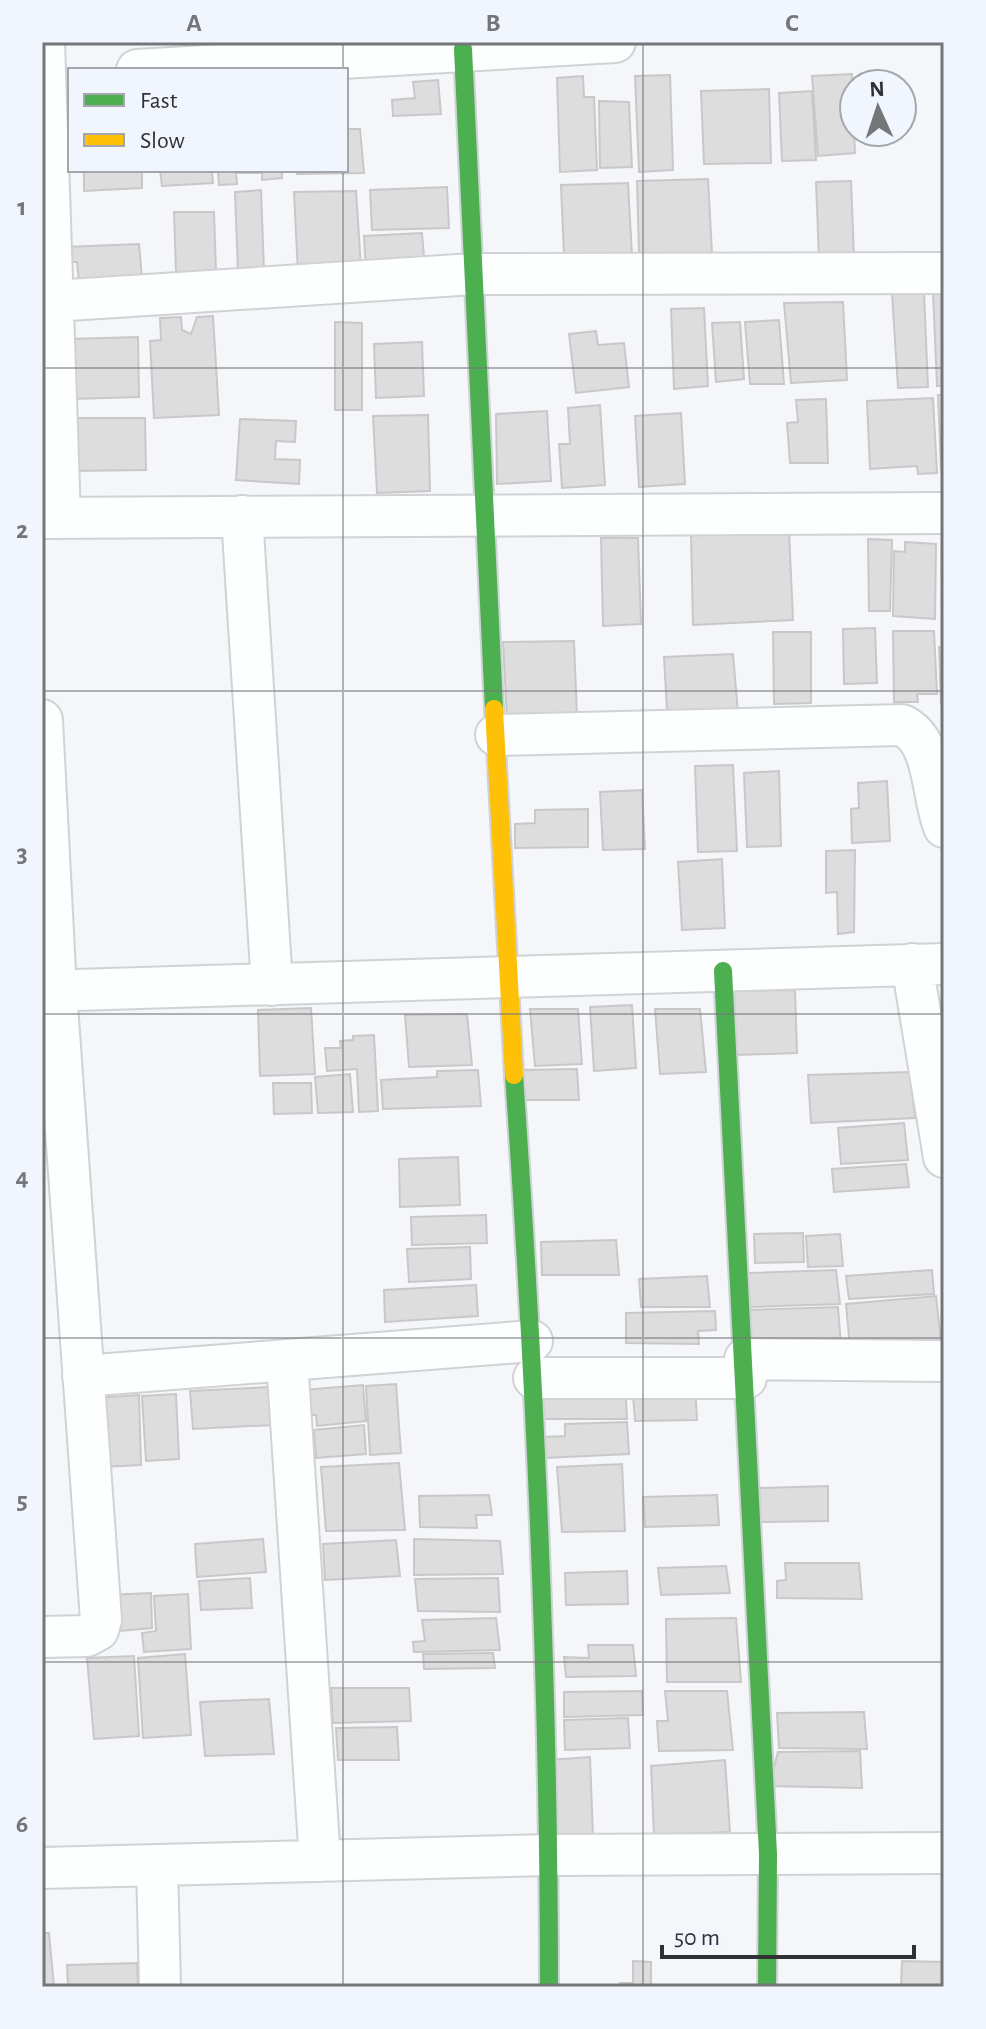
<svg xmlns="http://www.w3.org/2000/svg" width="986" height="2029" viewBox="0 0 986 2029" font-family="'Alegreya Sans',sans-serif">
<rect width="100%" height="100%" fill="#f4f6fa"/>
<path fill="#ddd" stroke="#c9c8c9" stroke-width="2" d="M852 74 855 153 818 156 812 76Z
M670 75 673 170 639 172 635 76Z
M583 76 584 97H594L597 170 560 172 557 78Z
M438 80 441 114 393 116 392 100 415 98 413 82Z
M769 89 771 163 704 164 701 91Z
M812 91 816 160 782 161 779 93Z
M599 101 629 102 632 167 600 168Z
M346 129H360L364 173 297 174V170H346Z
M84 170H142V188L84 191Z
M160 170H212L213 183 162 186Z
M218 170H282V178L262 180V173H236L237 184 219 185Z
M708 179 712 253 639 254 637 181Z
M851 181 854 257 819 258 816 182Z
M628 183 632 255H564L561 185Z
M447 187 449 228 372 230 370 190Z
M261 190 264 271 238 272 235 192Z
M356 191 361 268 298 274 294 192Z
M174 212H214L216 271 176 272Z
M422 233 425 269 366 273 364 236Z
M139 244 143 289 80 291 77 262H67L65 247Z
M924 292 928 387 898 388 892 293Z
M933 292H944V386H937Z
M843 302 847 380 791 383 784 303Z
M704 308 708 386 674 389 671 309Z
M213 316 219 415 154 418 150 341 161 340 160 318 181 317 182 330 191 334 197 317Z
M779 320 784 384H750L745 322Z
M335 322 362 323V410H335Z
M740 322 744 379 716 382 712 323Z
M596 331 598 345 624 343 629 387 576 393 569 334Z
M138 337 139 397 72 399 70 339Z
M422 342 424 396 376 398 374 344Z
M938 395H944V469H941Z
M933 398 937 473 918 474 917 466 870 469 867 401Z
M826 399 828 463H790L787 423 798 422 796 400Z
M600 405 605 485 562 488 559 444H570L568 408Z
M547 411 551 481 497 484 496 414Z
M681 413 685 484 639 487 635 416Z
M428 415 430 491 377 493 373 416Z
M70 418H145L146 470 70 471Z
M240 419 296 421 295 442 276 441 275 459 300 460 299 484 236 480Z
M789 530 793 620 693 625 691 534Z
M601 538H638L641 624 603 626Z
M868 539 892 540 890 611H869Z
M905 542 936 544 935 619 893 616 894 551 905 552Z
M875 628 877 683 844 684 843 629Z
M893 631H934L937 694H917L918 702H894Z
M773 632H811V703L774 704Z
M574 641 577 717 507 718 503 642Z
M939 647H944V704H941Z
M733 654 739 725 668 728 664 657Z
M733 765 737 851 698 852 695 766Z
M779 771 781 846 747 847 744 773Z
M887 781 890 841 852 843 851 809 859 808 858 783Z
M642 790 645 849 603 850 600 792Z
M588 809V847L515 848V824L535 823V810Z
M855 850 854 932 838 934 837 892 826 893V851Z
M722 859 725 928 682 930 678 862Z
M795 990 797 1053 737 1055 732 991Z
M632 1005 636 1068 594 1071 590 1007Z
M311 1008 315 1074 260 1076 258 1010Z
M530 1009H578L582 1064 535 1066Z
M655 1009H700L706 1072 660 1074Z
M467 1014 472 1065 409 1067 405 1015Z
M374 1035 378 1111 359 1112 357 1069 327 1071 325 1048H341L340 1041 353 1040V1036Z
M577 1069 579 1100H522L519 1070Z
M478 1070 481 1106 383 1109 381 1080 437 1077V1071Z
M910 1072 915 1118 811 1123 808 1075Z
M350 1074 353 1112 318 1113 315 1077Z
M273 1083H311L312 1113 274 1114Z
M904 1123 908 1160 841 1164 838 1128Z
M458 1157 460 1205 400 1207 399 1159Z
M906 1164 909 1187 834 1192 832 1169Z
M486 1215 487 1243 412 1245 411 1217Z
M803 1233 804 1262 755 1263 754 1234Z
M840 1234 843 1266 808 1267 806 1236Z
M616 1240 619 1275H542L541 1242Z
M470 1247 471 1279 409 1282 407 1249Z
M836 1270 840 1304 750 1307 747 1273Z
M932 1270 934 1294 849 1299 846 1276Z
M707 1276 710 1307H641L639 1279Z
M476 1285 478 1316 385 1322 384 1290Z
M936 1296 941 1341 850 1348 846 1304Z
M838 1307 841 1345 750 1350 745 1310Z
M715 1311 716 1330 698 1331 699 1344 626 1343V1313Z
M625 1383 627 1419H539L538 1384Z
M632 1383 695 1384 697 1420 635 1421Z
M396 1384 401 1453 370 1455 366 1386Z
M363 1385 366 1421 317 1426 316 1415H304L303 1390Z
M269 1387 273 1425 193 1429 190 1391Z
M176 1394 179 1459 146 1461 142 1396Z
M139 1395 141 1465 101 1467 96 1398Z
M627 1422 629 1454 545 1458 544 1437 565 1436V1424Z
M364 1425 366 1454 316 1458 314 1430Z
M399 1463 405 1530 326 1531 321 1467Z
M622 1464 625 1531 562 1532 557 1467Z
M828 1486V1521L760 1522 759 1488Z
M489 1495 492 1515H476L477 1528 420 1527 419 1496Z
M717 1495 719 1525 645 1527 643 1497Z
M263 1539 266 1572 197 1577 195 1544Z
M414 1539 500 1541 503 1574 414 1575Z
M396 1540 400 1576 325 1580 323 1544Z
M785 1563H859L862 1599 777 1598V1581L786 1580Z
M726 1566 730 1593 661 1595 658 1568Z
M627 1571 628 1604 566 1605 565 1573Z
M250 1578 252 1608 201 1610 199 1581Z
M498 1578 500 1612 418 1611 415 1579Z
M151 1593 152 1628 108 1632 106 1595Z
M188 1594 191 1649 144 1652 142 1633 156 1631 154 1596Z
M496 1618 500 1650 414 1652 413 1642 425 1641 422 1620Z
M736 1618 741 1682H667L666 1619Z
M588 1645H633L636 1676 566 1677 564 1657 589 1658Z
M493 1653 495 1668 424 1669 423 1654Z
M185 1654 191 1735 143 1738 138 1658Z
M134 1656 139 1736 94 1739 87 1658Z
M331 1688H409L411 1721 333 1723Z
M642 1691 643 1715 564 1717V1692Z
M665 1691H727L733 1750 659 1751 657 1721H668Z
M269 1699 274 1754 205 1756 200 1702Z
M864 1712 867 1749 779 1748 777 1713Z
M628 1718 630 1748 565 1750 564 1720Z
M397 1727 399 1760H338L336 1728Z
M860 1751 862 1788 769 1786 778 1752Z
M590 1757 593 1837 553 1836 549 1760Z
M725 1760 730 1832 654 1835 651 1766Z
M42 1933H49L54 1987H42Z
M633 1961 651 1962V1987H620V1983H633Z
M902 1961 944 1962V1987H901Z
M137 1963 138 1987H68L67 1965Z"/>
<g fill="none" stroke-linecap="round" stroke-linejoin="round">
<defs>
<path id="street" d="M44 42 60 518
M137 70 615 42
M53 301 474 274 944 273
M242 516 272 985
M42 518 944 513
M42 720 56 991 101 1620 98 1630 87 1636 42 1637
M496 735 902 725C936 741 931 795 944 827
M912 964 944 1157
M42 991 944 964
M745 1359 944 1361
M287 1360 320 1861
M83 1376 532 1341
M534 1378H746
M157 1865 160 1987
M42 1868 549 1855 944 1853"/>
<path id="fast" d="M463 49 494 709
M723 971 768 1854 767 1987
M514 1075C535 1378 549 1683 549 1987"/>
<path id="slow" d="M494 709 514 1075"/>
</defs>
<use href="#street" stroke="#d0d2d5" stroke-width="44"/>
<use href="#fast" stroke="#d0d2d5" stroke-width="22"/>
<use href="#slow" stroke="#d0d2d5" stroke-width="22"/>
<use href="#street" stroke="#fdfefe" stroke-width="40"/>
<use href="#fast" stroke="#4caf50" stroke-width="18"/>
<use href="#slow" stroke="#ffc107" stroke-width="18"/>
</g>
<path fill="none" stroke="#747679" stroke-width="2" stroke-opacity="0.55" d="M343 42V70M643 42V1987M343 170V1987M42 368H944M42 691H944M42 1014H944M42 1338H944M42 1662H944"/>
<rect width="986" height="2029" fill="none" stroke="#f1f5fd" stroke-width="88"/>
<rect x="68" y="68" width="280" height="104" fill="#f1f5fd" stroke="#a3a7ad" stroke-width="2"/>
<rect x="84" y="94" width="40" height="12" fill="#4caf50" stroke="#a3a7ad" stroke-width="2"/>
<text x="140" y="108" font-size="24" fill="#2f3134">Fast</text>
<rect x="84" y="134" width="40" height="12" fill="#ffc107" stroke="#a3a7ad" stroke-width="2"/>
<text x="140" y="148" font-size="24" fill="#2f3134">Slow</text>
<g transform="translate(878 108) rotate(357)"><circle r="38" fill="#f1f5fd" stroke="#a3a7ad" stroke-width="2"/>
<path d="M0-6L14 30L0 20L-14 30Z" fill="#747679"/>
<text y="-12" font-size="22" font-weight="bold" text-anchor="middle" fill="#2f3134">N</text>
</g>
<path d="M662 1945v12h252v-12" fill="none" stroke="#2f3134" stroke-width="4"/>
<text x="674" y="1945" font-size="24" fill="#2f3134" stroke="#f1f5fd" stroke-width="6" paint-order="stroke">50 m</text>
<rect x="44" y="44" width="898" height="1941" fill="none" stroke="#747679" stroke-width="3"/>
<g font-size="26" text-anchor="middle" font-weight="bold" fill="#747679">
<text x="194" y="31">A</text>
<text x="493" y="31">B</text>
<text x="792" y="31">C</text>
<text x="22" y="215">1</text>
<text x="22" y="538">2</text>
<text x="22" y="862">3</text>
<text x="22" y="1185">4</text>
<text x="22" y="1509">5</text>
<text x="22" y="1832">6</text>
</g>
</svg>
